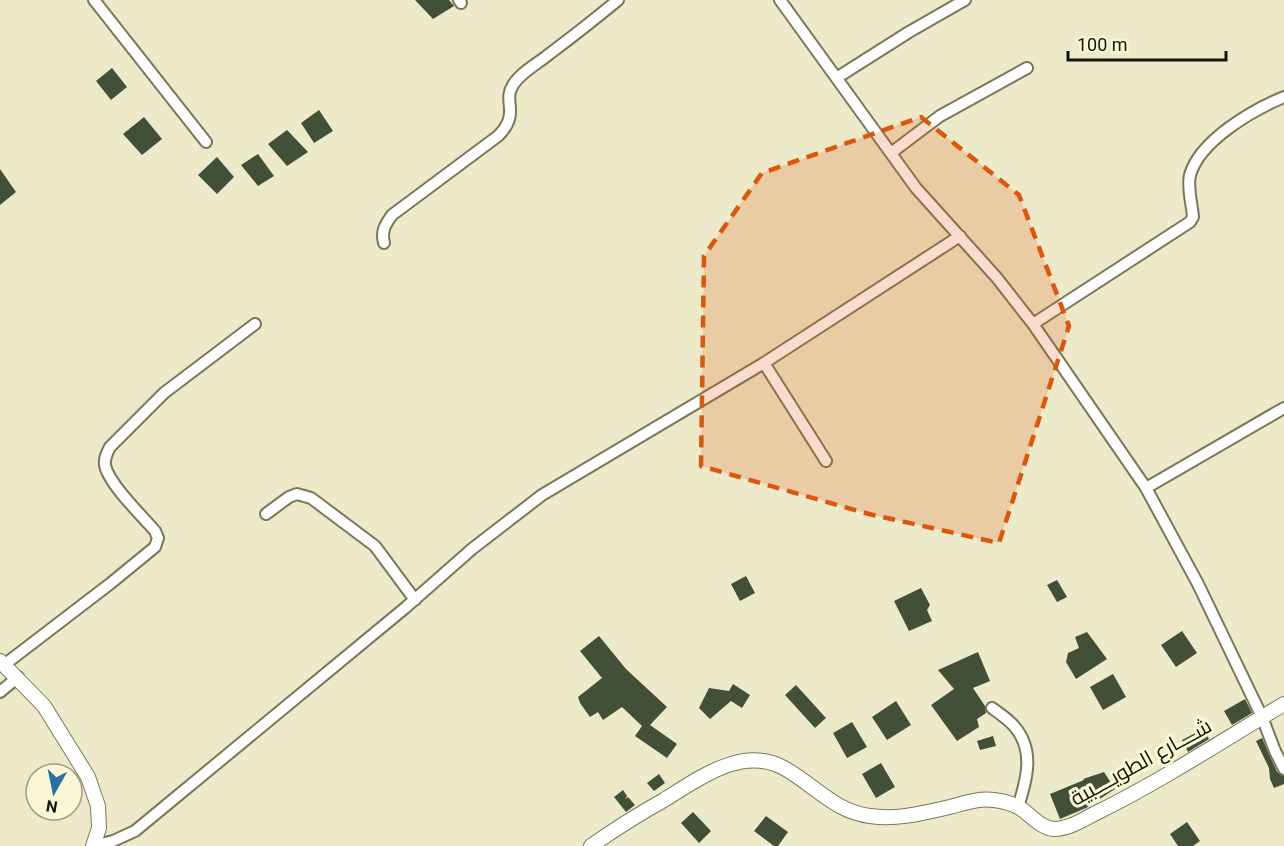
<svg xmlns="http://www.w3.org/2000/svg" width="1284" height="846" viewBox="0 0 1284 846" font-family="Roboto,Cairo,sans-serif">
<rect width="100%" height="100%" fill="#edeaca"/>
<path fill="#435038" d="M415 0H449L454 6 433 19Z
M112 68 127 87 111 100 96 81Z
M319 110 333 131 314 143 301 123Z
M144 117 162 139 142 155 123 134Z
M287 130 308 152 287 166 268 144Z
M258 154 274 176 258 186 241 165Z
M217 157 234 177 217 194 198 175Z
M0 169 16 192 0 205Z
M746 576 755 593 740 601 731 584Z
M1057 580 1067 597 1057 602 1047 585Z
M921 588 930 605 927 610 932 621 909 631 894 601Z
M1182 631 1197 653 1176 667 1161 645Z
M1087 632 1107 659 1076 679 1066 662 1068 653 1079 648 1075 637Z
M599 636 626 669 667 707 650 725 677 744 667 758 635 736 642 726 622 707 603 720 598 712 590 717 580 703 578 697 602 678 580 651Z
M978 652 990 681 973 688 985 706 986 713 977 719 979 727 957 741 931 705 954 689 938 670Z
M1113 674 1126 697 1103 710 1090 687Z
M733 684 750 695 742 708 731 701 710 719 699 708 709 688 729 691Z
M796 685 826 718 815 728 785 695Z
M1245 699 1252 713 1232 725 1224 711Z
M896 701 911 725 887 740 872 717Z
M852 722 867 747 847 758 833 733Z
M1203 729 1209 739 1188 752 1182 740Z
M993 736 996 746 980 750 977 741Z
M1262 738 1277 772 1284 776V784L1274 788 1270 779 1269 768 1256 741Z
M881 763 895 787 876 798 862 774Z
M1104 772 1115 789 1086 808 1060 819 1050 794 1084 780 1083 779Z
M659 774 665 783 654 791 647 783Z
M623 790 627 796 625 799 628 797 635 805 626 812 614 797Z
M693 812 711 831 699 843 681 823Z
M766 816 788 832 778 846H774L754 831Z
M1187 822 1200 841 1193 846H1178L1170 834Z"/>
<g fill="none" stroke-linecap="round" stroke-linejoin="round">
<defs>
<path id="street" d="M94 0 206 142
M459 0 461 3
M780 0 916 188 997 278 1033 324 1146 488 1198 584 1262 717 1275 751 1284 769
M838 77 909 32 965 0
M891 153 940 116 1027 68
M384 243C381 231 385 225 392 215L498 136C521 113 502 102 513 85 520 73 537 64 548 55 572 37 595 19 618 0
M1033 324 1190 222 1193 217C1192 204 1187 187 1190 175 1200 140 1253 110 1284 97
M764 363 826 461
M1146 488 1284 408
M266 514 289 497 297 494 311 498 375 546 415 600
M4 665 111 583 155 547 158 538 155 531C142 516 108 483 105 465 104 458 107 453 110 447L164 393 255 324
M0 692 18 677
M992 708C999 713 1008 719 1014 726 1035 750 1027 779 1018 807
M93 846 113 841 135 831 405 608 472 549 542 495 764 363 960 236"/>
<path id="secondary" d="M0 661 44 706 88 777 98 806 99 828 93 846
M591 846C615 829 639 814 664 800 698 779 743 745 784 768 813 784 835 812 870 816 898 820 923 813 950 807 965 803 979 798 994 800 1002 801 1013 804 1020 808 1031 815 1040 828 1054 829 1069 829 1084 819 1096 813 1161 781 1222 741 1284 704"/>
</defs>
<use href="#street" stroke="#7a775a" stroke-width="14"/>
<use href="#secondary" stroke="#7a775a" stroke-width="16"/>
<use href="#street" stroke="#fff" stroke-width="10"/>
<use href="#secondary" stroke="#fff" stroke-width="14"/>
</g>
<path fill="#dd560c" fill-opacity="0.2" stroke="#dd560c" stroke-width="4.5" stroke-dasharray="12 8" stroke-linejoin="round" d="M921 117 1019 195 1069 326 999 543 869 514 701 466 704 256 762 173Z"/>
<g text-anchor="middle" stroke-width="6" stroke-linejoin="round" paint-order="stroke">
<g font-size="21" fill="#141308" stroke="#faf7d7">
<text transform="translate(1141 762) rotate(-29)" y="7">شــــارع الطويــــبية</text>
</g>
</g>
<g transform="translate(54 792) rotate(189)"><circle r="28" fill="#faf7d7" stroke="#9e9c84" stroke-width="1.5"/>
<path d="M0-4.5L10 22L0 15L-10 22Z" fill="#2971a5"/>
<text y="-9" font-size="16" font-weight="bold" text-anchor="middle" fill="#141308">N</text>
</g>
<path d="M1068 51v9h158v-9" fill="none" stroke="#141308" stroke-width="3"/>
<text x="1077" y="51" font-size="18" fill="#141308" stroke="#faf7d7" stroke-width="4.5" paint-order="stroke">100 m</text>
</svg>
